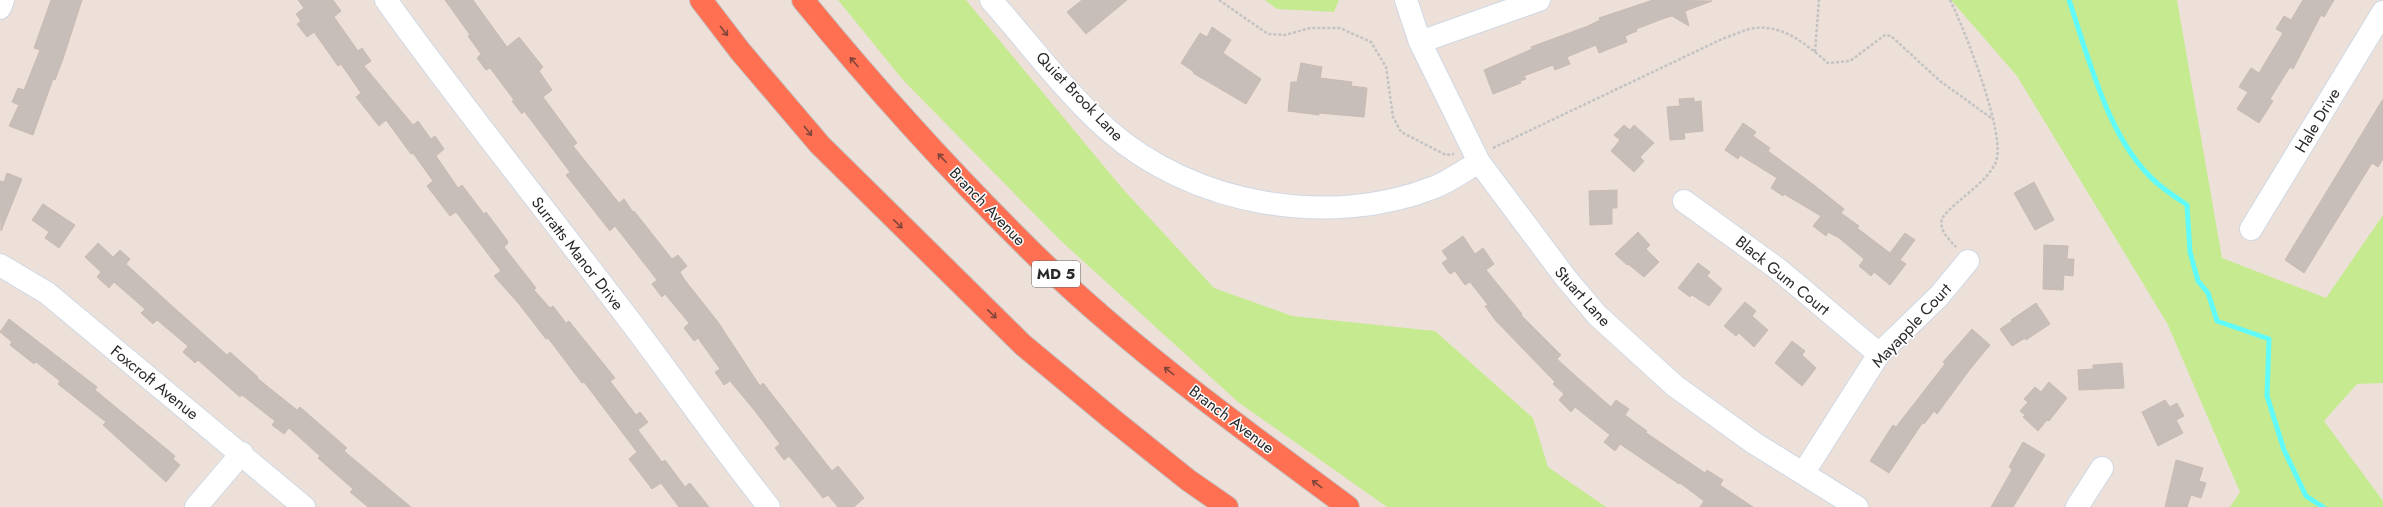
<svg xmlns="http://www.w3.org/2000/svg" width="2383" height="507" viewBox="0 0 2383 507" font-family="Jost,sans-serif">
<rect width="100%" height="100%" fill="#ede0d9"/>
<path fill="#c6ea90" d="M838 0H966L1122 188 1214 288 1292 316 1435 331 1533 418 1548 467 1606 507H1387L1238 402 1060 240 903 80Z
M1265 0H1339L1334 12 1277 9Z
M1951 0H2177L2222 258 2326 298 2383 215V383L2357 384 2324 421 2383 501V507H2230L2240 492 2167 323 2017 76Z"/>
<g fill="none" stroke-linecap="round" stroke-linejoin="round">
<path stroke="#61fafb" stroke-width="5" d="M2069 0C2089 59 2109 142 2157 183 2166 191 2177 198 2187 205L2190 252 2198 281 2208 293 2217 321 2269 339 2267 396 2284 450 2306 496 2323 507"/>
</g>
<path fill="#c8beb9" stroke="#c9bbb3" d="M51 0H82L63 59 55 80 53 79 33 135 9 126 19 105 12 102 18 88 24 90 40 50 34 48Z
M298 0H333L341 11 334 17 358 51 362 48 371 61 364 66 413 125 418 121 431 139 435 136 444 149 436 156 458 188 462 185 484 214 486 212 507 240 508 243 504 247 536 288 534 290 550 308 553 306 566 323 569 321 615 378 610 381 636 415 640 412 648 422 638 430 662 462 665 460 685 487 690 483 709 507H679L661 483 652 489 629 459 637 452 584 382 582 383 548 338 546 339 519 304 494 276 501 271 456 212 450 216 427 186 433 181 413 153 411 154 386 120 379 126 356 97 361 93 341 64 338 66 314 32 307 37 297 24 301 21 296 14 304 8Z
M445 0H473L507 47 519 37 543 67 539 71 552 90 543 97 577 143 573 146 619 203 624 199 633 212 634 211 672 259 678 255 687 266 680 272 684 279 718 322 760 386 763 383 832 471 838 466 864 498 854 507H838L828 495 823 498 789 456 784 460 775 448 780 444 755 411 730 381 724 385 715 372 720 369 698 338 694 341 684 328 689 323 665 294 662 297 652 284 657 280 615 226 610 231 566 175 570 172 524 111 522 114 512 101 514 100 490 68 486 70 477 58 481 54 468 36 470 35Z
M1082 0H1127L1086 34 1067 12Z
M1653 0 1712 1 1685 11 1689 26 1672 16 1665 18 1636 29 1637 31 1625 36 1627 42 1599 53 1596 45 1567 57 1570 64 1555 70 1553 65 1524 76 1526 79 1520 81 1521 83 1493 94 1484 70 1532 49 1531 47 1588 26 1600 20 1599 18Z
M2303 0H2334L2324 17 2321 15 2293 69 2290 67 2270 99 2273 101 2259 123 2237 109 2248 92 2239 87 2251 68 2259 73 2283 33 2276 29 2284 16 2291 20Z
M1212 27 1231 40 1223 53 1261 79 1246 104 1193 73 1194 72 1181 63 1200 33 1207 37Z
M1301 63 1322 67 1320 78 1352 82 1351 86 1367 88 1364 117 1319 113V115L1288 111 1291 82H1297Z
M1694 98V102L1701 101 1703 131 1684 133 1685 139 1670 140 1667 107 1680 106 1679 99Z
M2383 99V159L2378 167 2372 163 2304 273 2285 260Z
M1743 123 1756 132 1753 136 1770 148 1768 151 1814 185 1844 209 1841 213 1859 226 1857 228 1890 253 1905 233 1915 240 1900 260 1906 264 1890 285 1874 272 1871 276 1859 266 1864 259 1839 238 1828 232 1826 236 1813 226 1821 216 1784 194 1783 196 1771 188 1777 178 1740 155 1738 159 1725 150Z
M1624 125 1630 130 1634 125 1654 143 1640 157 1644 161 1634 172 1611 151 1620 140 1614 135Z
M7 173 22 179 1 231 0 181 4 182Z
M2034 182 2054 220 2035 230 2014 193Z
M1617 190V208H1612V224L1590 225 1589 191Z
M43 204 75 225 59 248 45 238 49 232 32 220Z
M1638 232 1650 245 1646 249 1659 262 1644 277 1628 264 1627 265 1615 254Z
M1463 236 1475 254 1483 248 1494 264 1486 270 1522 314 1521 315 1561 355 1557 359 1579 379 1611 407 1616 400 1629 409 1625 415 1647 431 1645 432 1705 473 1707 470 1723 480 1720 485 1753 507H1700L1704 501 1680 483 1679 484 1620 444 1615 451 1604 442 1610 435 1575 407 1571 412 1559 400 1564 394 1553 384 1555 382 1496 321 1485 306 1488 305 1470 282 1465 285 1455 271 1450 274 1442 263 1448 259 1442 251Z
M98 243 113 257 120 250 130 259 126 264 171 305 227 355 230 352 258 377 257 378 297 410 300 407 347 448 344 451 411 507H368L350 492 353 489 318 458 320 456 289 428 284 434 272 425 275 421 242 395 240 397 198 360 195 363 183 352 188 346 157 320 153 324 141 313 145 309 114 282 109 288 97 277 101 272 85 257Z
M2044 245 2068 246 2067 259H2074L2073 276 2064 275 2063 290 2043 289Z
M1698 263 1710 272 1707 276 1722 289 1709 306 1692 295 1690 297 1678 288Z
M1745 302 1756 311 1752 316 1768 330 1754 347 1739 333 1736 336 1724 326Z
M2036 303 2050 324 2026 340 2025 338 2012 346 2000 329 2012 321 2011 320Z
M9 319 97 387 95 390 175 456 173 459 180 465 166 482 103 425 106 422 58 384 60 381 36 362 34 364 10 345 12 342 0 332Z
M1972 329 1990 345 1971 368 1937 414 1934 411 1924 424 1923 422 1889 473 1870 461 1893 425 1896 427 1945 364 1943 362Z
M1792 341 1805 351 1802 355 1816 368 1802 386 1775 363Z
M2122 363 2124 388 2079 390 2078 370 2093 369V365Z
M2049 382 2067 398 2049 421 2047 420 2038 431 2023 417 2025 415 2020 411 2028 402 2024 399 2035 387 2041 392Z
M2165 400 2170 407 2177 403 2184 416 2176 420 2183 433 2158 446 2142 412Z
M2023 442 2045 455 2013 507H1991L2012 470 2009 467Z
M2176 460 2203 468 2199 481 2206 483 2201 498 2191 495 2187 507H2165Z"/>
<g fill="none" stroke-linecap="round" stroke-linejoin="round">
<defs>
<path id="minor" d="M386 0C459 102 538 200 614 300 667 368 715 440 769 507
M991 0C1029 43 1065 92 1108 130 1193 205 1329 229 1435 187 1450 181 1465 170 1479 162
M1406 0 1420 42 1479 162 1565 277 1597 315 1675 386 1754 443 1857 507
M0 8 3 0
M1420 42 1539 0
M1684 201 1778 269 1879 354
M2251 229 2383 12
M0 265 47 293 304 507
M1804 472 1879 354 1939 296 1968 261
M196 507 242 453
M2077 507 2102 468"/>
<path id="highway" d="M701 0 740 51 820 145 1023 345 1112 419 1188 480 1227 507
M803 0C874 87 950 171 1030 250 1127 346 1239 426 1348 507"/>
</defs>
<use href="#minor" stroke="#cfd8e4" stroke-width="24"/>
<use href="#highway" stroke="#c3c3c3" stroke-width="24"/>
<path stroke="#c3c3c3" stroke-width="2.5" stroke-dasharray="3 2" stroke-linecap="butt" d="M1219 0 1268 34 1285 35 1310 28H1340L1371 42 1386 67 1393 117 1401 132 1446 155 1454 154
M1950 0C1963 26 2009 140 1995 164 1984 185 1957 199 1942 218 1939 231 1948 238 1956 247
M1815 52 1819 0
M1493 148 1720 40C1730 36 1740 32 1749 29 1781 22 1806 44 1828 63L1850 61 1885 35 1891 36 1940 81 1994 120"/>
<use href="#minor" stroke="#fff" stroke-width="22"/>
<use href="#highway" stroke="#ff7053" stroke-width="22"/>
</g>
<defs><path id="oneway-shaft" d="M-6 0H5M1.5-3L5.5 0L1.5 3" fill="none" stroke-width="1.6" stroke-linecap="round" stroke-linejoin="round"/></defs>
<g stroke="#7f453a">
<use href="#oneway-shaft" transform="translate(724 31) rotate(52)"/>
<use href="#oneway-shaft" transform="translate(854 62) rotate(-131)"/>
<use href="#oneway-shaft" transform="translate(808 131) rotate(51)"/>
<use href="#oneway-shaft" transform="translate(942 158) rotate(-134)"/>
<use href="#oneway-shaft" transform="translate(898 224) rotate(44)"/>
<use href="#oneway-shaft" transform="translate(992 314) rotate(44)"/>
<use href="#oneway-shaft" transform="translate(1169 371) rotate(-142)"/>
<use href="#oneway-shaft" transform="translate(1317 484) rotate(-143)"/>
</g>
<g text-anchor="middle" stroke-width="3" stroke-linejoin="round" paint-order="stroke">
<rect fill="#fff" stroke="#696969" stroke-width="1" x="1032" y="261" width="48" height="26" rx="3"/>
<g font-size="15" font-weight="bold" fill="#292929">
<text x="1056" y="279">MD 5</text>
</g>
<g font-size="16" fill="#292929" stroke="#fff">
<text transform="translate(1080 96) rotate(46)" y="6">Quiet Brook Lane</text>
<text transform="translate(2317 120) rotate(-59)" y="6">Hale Drive</text>
<text transform="translate(988 206) rotate(46)" y="6">Branch Avenue</text>
<text transform="translate(578 253) rotate(52)" y="6">Surratts Manor Drive</text>
<text transform="translate(1783 275) rotate(39)" y="6">Black Gum Court</text>
<text transform="translate(1583 296) rotate(48)" y="6">Stuart Lane</text>
<text transform="translate(1911 325) rotate(-47)" y="6">Mayapple Court</text>
<text transform="translate(155 382) rotate(39)" y="6">Foxcroft Avenue</text>
<text transform="translate(1232 419) rotate(37)" y="6">Branch Avenue</text>
</g>
</g>
</svg>
